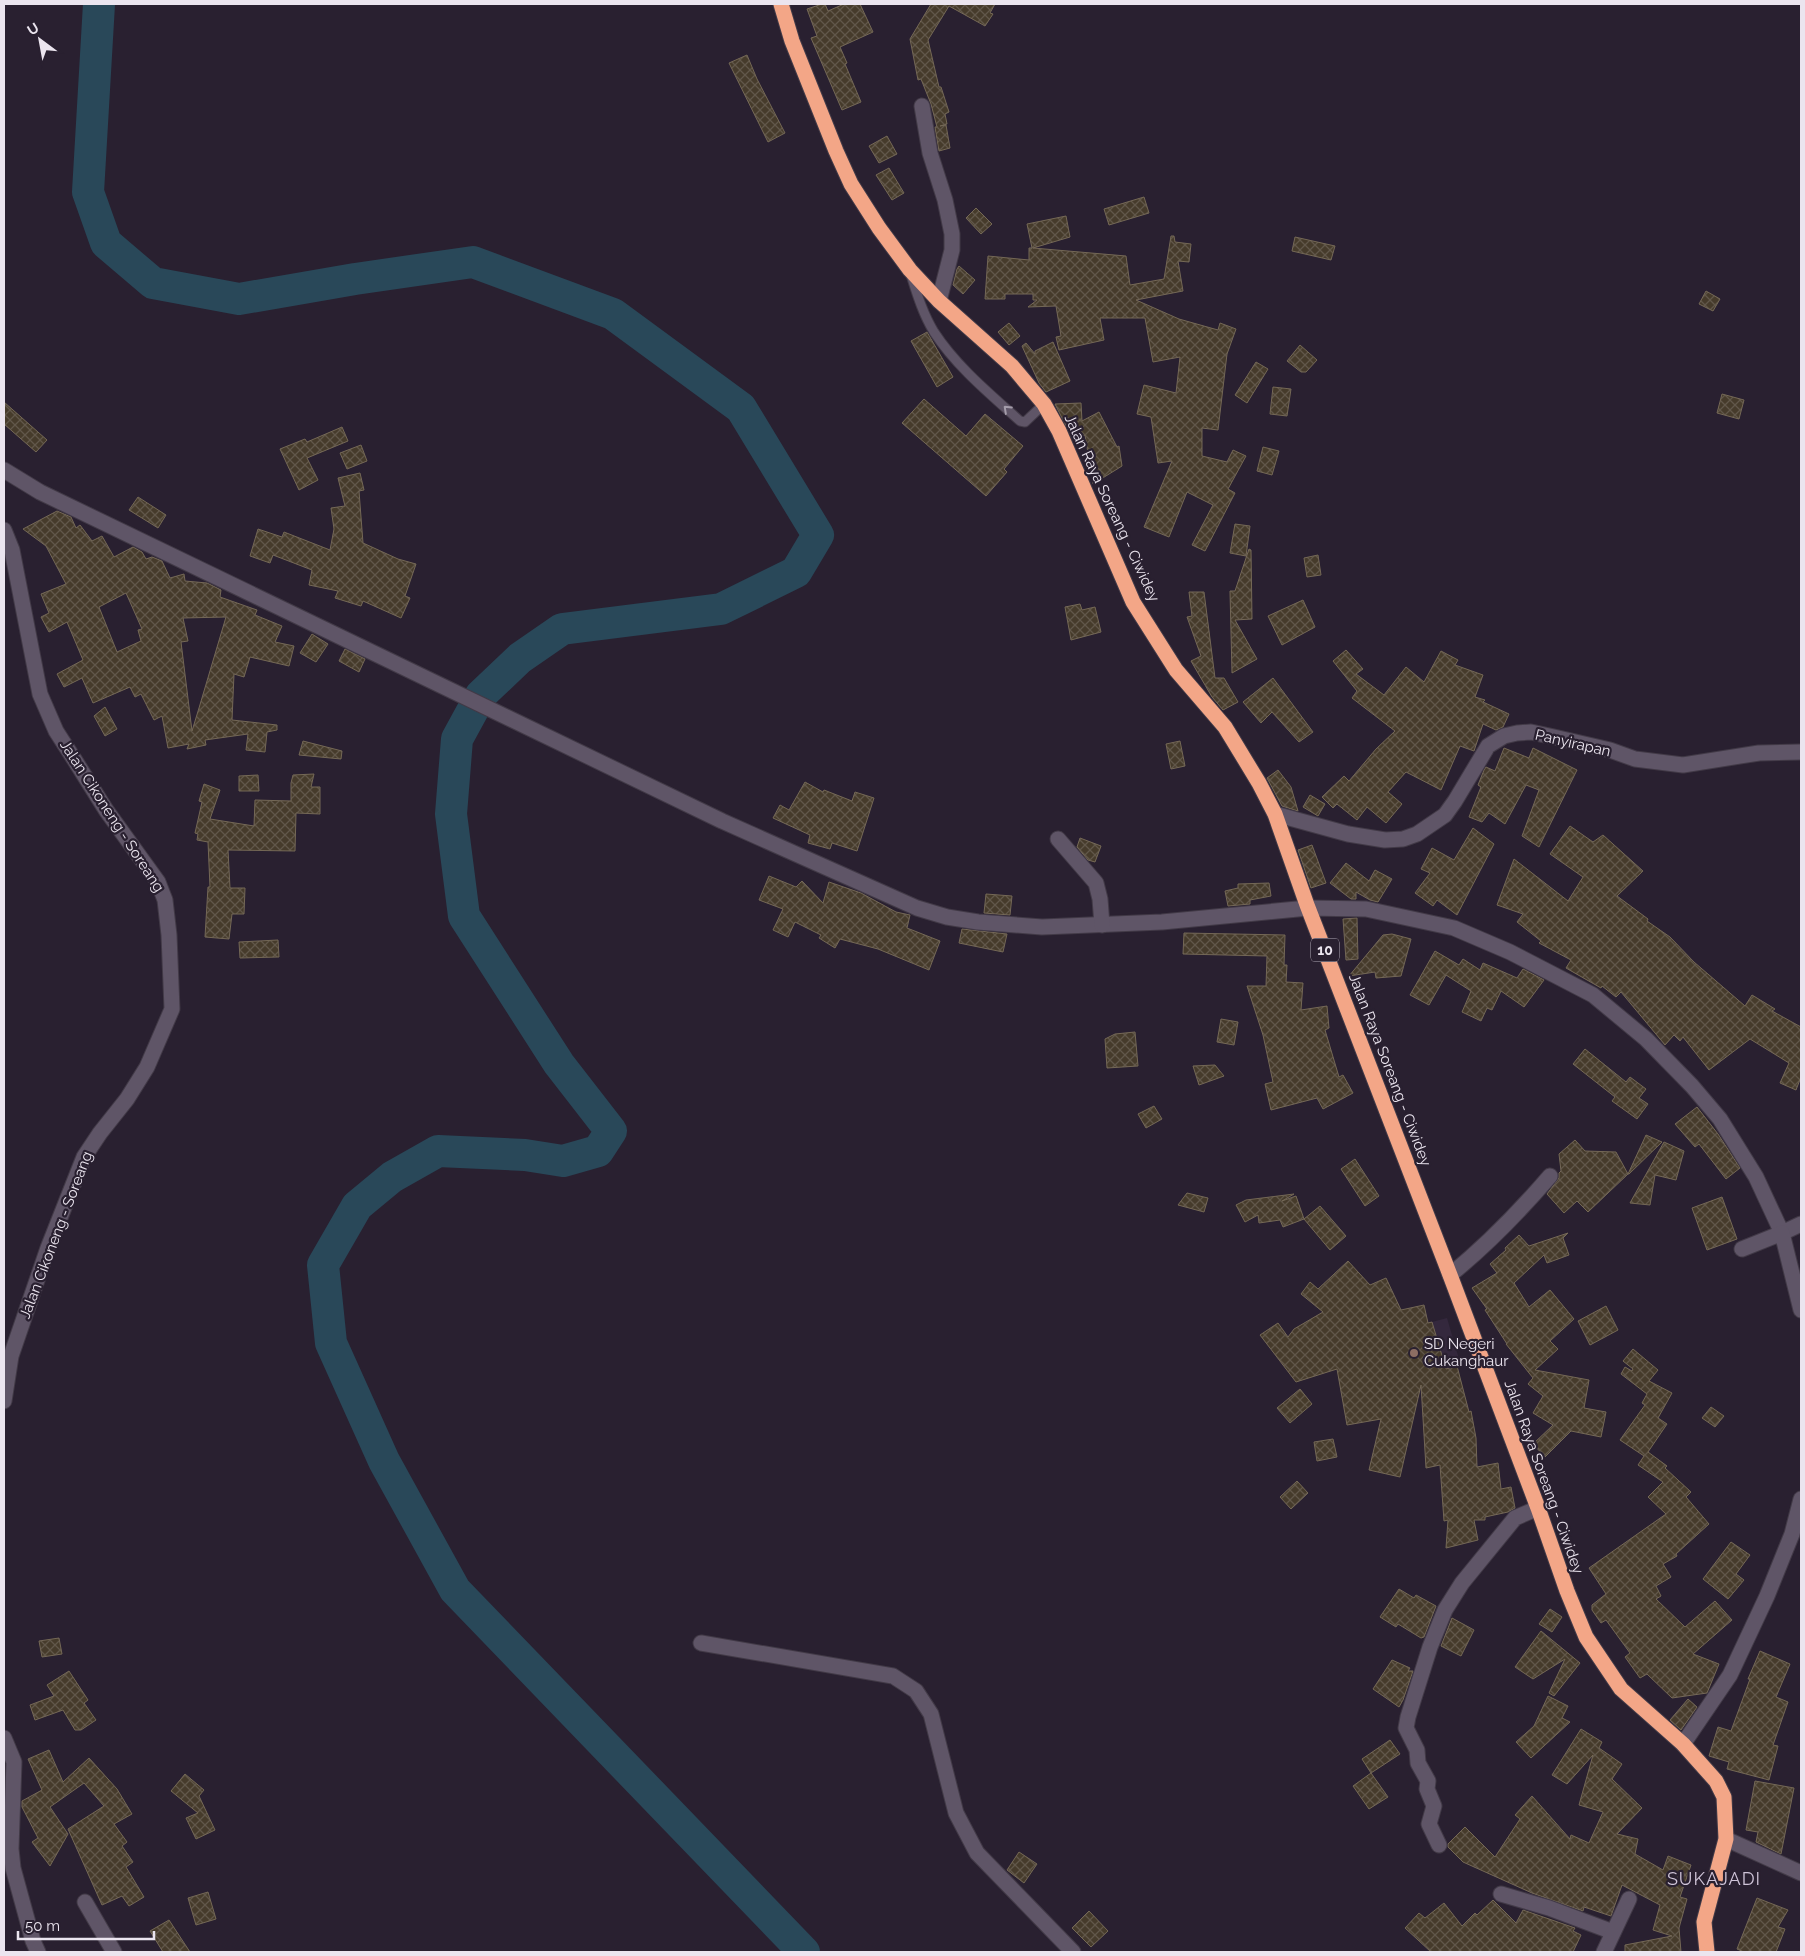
<svg xmlns="http://www.w3.org/2000/svg" width="1805" height="1956" font-family="Raleway,sans-serif">
	<style>
		.built { fill: #34283d }
		.lines { fill: none; stroke-linecap: round; stroke-linejoin: round }
		.river { stroke: #294859; stroke-width: 32 }
		.building { fill: url(#building-cross-hatch); stroke: #746856; fill-rule: evenodd }
		.lane-casing { stroke: #423a47; stroke-width: 11 }
		.street-casing { stroke: #423a47; stroke-width: 17 }
		.secondary-casing { stroke: #423a47; stroke-width: 17 }
		.highway-casing { stroke: #423a47; stroke-width: 17 }
		.lane { stroke: #5f5567; stroke-width: 9 }
		.street { stroke: #5f5567; stroke-width: 15 }
		.secondary { stroke: #5f5567; stroke-width: 15 }
		.highway { stroke: #f3a687; stroke-width: 15 }
		.oneway { stroke: #a59dab }
		.education-dot { fill: #8d6e63; stroke: #292030; stroke-width: 2 }
		.labels { text-anchor: middle; dominant-baseline: central; stroke-width: 4.5; stroke-linejoin: round; paint-order: stroke }
		.shield { fill: #292030; stroke: #b1aab6; stroke-width: 1 }
		.shield-label { font-size: 14px; font-weight: bold; fill: #ebe5ef }
		.street-label { font-size: 15px; fill: #ebe5ef; stroke: #292030 }
		.poi-label { font-size: 15px; fill: #ebe5ef; stroke: #292030; text-anchor: start }
		.quarter-label { font-size: 18px; letter-spacing: 1px; fill: #cfc4d8; stroke: #292030 }
	</style>
	<defs>
		<pattern id="building-cross-hatch" width="8" height="8" patternUnits="userSpaceOnUse" patternTransform="scale(1.25)"><rect width="8" height="8" fill="#463b2b"/><path d="M0 0l8 8M0 8l8-8" fill="none" stroke="#61574a"/></pattern>
	</defs>
	<rect width="100%" height="100%" fill="#292030"/>
	<polygon class="built" points="1447,1318 1461,1366 1382,1393 1368,1339"/>
	<g class="lines">
		<polyline class="river" points="99,4 88,192 106,243 153,283 239,299 355,279 473,262 613,314 741,408 818,535 796,572 721,609 562,629 520,658 481,695 457,739 451,814 464,916 559,1064 611,1131 598,1151 563,1161 525,1155 438,1151 392,1177 357,1206 323,1265 331,1343 384,1461 455,1590 804,1952"/>
	</g>
	<g class="building">
		<polygon points="822,4 825,4 828,11 844,4 860,4 873,32 840,47 847,63 845,64 861,102 842,110 811,38 817,36 807,9"/>
		<polygon points="931,4 995,4 990,13 993,14 985,26 949,6 928,40 939,87 941,87 949,112 945,114 947,124 940,126 946,125 950,148 939,151 935,127 937,127 931,104 921,79 918,80 910,39"/>
		<polygon points="747,55 757,79 785,133 768,142 729,63"/>
		<polygon points="887,136 897,154 879,163 869,146"/>
		<polygon points="889,168 904,193 892,200 876,175"/>
		<polygon points="1144,197 1149,213 1109,225 1104,209"/>
		<polygon points="976,208 992,224 981,234 966,218"/>
		<polygon points="1066,216 1070,237 1033,248 1126,256 1130,285 1164,279 1171,236 1174,236 1175,242 1191,244 1189,262 1178,261 1183,291 1136,300 1179,319 1218,330 1220,323 1236,329 1227,354 1218,430 1202,428 1202,456 1227,462 1233,450 1246,456 1228,489 1235,493 1205,551 1192,545 1213,505 1187,492 1169,537 1144,527 1172,461 1158,463 1151,417 1137,414 1144,385 1176,393 1180,357 1153,362 1145,318 1100,318 1104,340 1059,350 1056,337 1061,336 1056,306 1028,307 1037,300 1033,300 1033,294 1005,294 1005,299 985,299 988,256 1029,260 1029,248 1032,248 1027,224"/>
		<polygon points="1295,237 1335,246 1331,260 1292,251"/>
		<polygon points="959,266 975,280 963,294 953,285 957,269"/>
		<polygon points="1706,291 1720,299 1713,311 1699,304"/>
		<polygon points="1009,323 1020,336 1009,345 998,332"/>
		<polygon points="927,332 953,377 937,387 911,341"/>
		<polygon points="1053,342 1070,381 1046,392 1039,383 1022,346 1026,343 1035,354 1035,351"/>
		<polygon points="1300,345 1317,360 1306,372 1301,372 1287,361"/>
		<polygon points="1256,362 1268,369 1247,403 1235,395"/>
		<polygon points="1273,387 1291,389 1287,416 1270,414"/>
		<polygon points="1722,394 1744,400 1739,419 1717,413"/>
		<polygon points="924,399 966,436 985,414 1023,446 1004,469 1007,472 986,496 902,423"/>
		<polygon points="4,402 47,440 36,452 4,424"/>
		<polygon points="1081,403 1082,421 1099,412 1117,447 1119,446 1122,466 1093,484 1085,435 1073,440 1055,404"/>
		<polygon points="342,427 348,441 307,458 318,480 299,490 280,449 305,439 307,442"/>
		<polygon points="361,445 367,461 347,469 340,453"/>
		<polygon points="1263,447 1279,451 1272,475 1257,471"/>
		<polygon points="360,473 364,490 359,491 363,543 398,559 416,564 405,596 410,598 401,618 363,601 361,606 335,598 338,591 309,585 312,570 273,555 270,563 250,556 258,529 282,537 284,532 330,550 334,529 331,508 345,506 338,478"/>
		<polygon points="138,497 166,515 158,528 129,510"/>
		<path d="M57 511 71 517 76 528 80 525 92 541 102 536 114 557 133 547 142 552 146 559 152 557 162 561 170 578 184 574 185 581 207 583 221 590 220 597 257 610 255 615 282 626 275 642 294 646 289 666 250 657 244 677 234 674 232 720 277 725V730L267 732 265 752 246 750 248 734 205 740 206 745 187 749 189 744 168 748 162 716 154 720 141 694 135 697 130 687 93 703 82 678 64 687 57 674 83 660 67 622 49 632 41 617 49 613 41 594 66 584 46 546 23 529ZM126 593 142 629 138 630 141 641 117 652 99 607ZM226 617 199 708 192 731 181 642 188 641 183 618Z"/>
		<polygon points="1235,524 1250,526 1246,556 1230,553"/>
		<polygon points="1249,549 1251,550 1252,619 1235,620 1257,659 1232,673 1230,591 1235,591"/>
		<polygon points="1318,555 1321,575 1307,577 1304,558"/>
		<polygon points="1189,592 1204,592 1215,678 1224,678 1238,702 1223,710 1212,697 1191,661 1201,656 1187,617 1192,616"/>
		<polygon points="1303,600 1315,627 1282,645 1268,616"/>
		<polygon points="1080,604 1082,610 1095,607 1101,632 1071,640 1065,607"/>
		<polygon points="312,634 328,644 316,662 300,653"/>
		<polygon points="345,649 365,659 359,672 339,661"/>
		<polygon points="1346,650 1363,669 1356,674 1384,695 1406,667 1424,682 1441,651 1458,660 1455,665 1483,675 1475,697 1485,700 1483,702 1509,714 1503,727 1496,730 1483,724 1474,751 1460,746 1441,790 1406,772 1388,792 1402,804 1386,823 1367,807 1357,820 1337,804 1333,808 1322,797 1344,776 1349,781 1376,749 1395,731 1352,698 1357,691 1333,661"/>
		<polygon points="1273,678 1313,732 1299,742 1272,712 1261,723 1243,702"/>
		<polygon points="105,707 117,729 105,736 94,716"/>
		<polygon points="303,741 342,751 341,759 299,755"/>
		<polygon points="1180,741 1185,766 1171,769 1166,744"/>
		<polygon points="1504,748 1529,758 1533,748 1577,770 1539,847 1522,836 1539,790 1526,785 1505,824 1489,813 1482,822 1469,817 1481,787 1478,785 1484,770 1486,767 1495,771"/>
		<polygon points="1278,770 1291,787 1298,811 1282,806 1267,778"/>
		<polygon points="314,774 311,787 320,787 320,814 296,813 295,851 228,850 230,888 245,888 244,914 232,914 229,939 205,937 208,887 210,887 208,842 197,840 198,834 195,833 202,802 199,801 204,784 220,790 210,819 254,826 255,800 291,801 291,783 293,775"/>
		<polygon points="258,775 259,791 239,791 239,776"/>
		<polygon points="805,782 823,792 824,790 852,801 855,792 874,798 857,851 832,843 830,849 808,843 810,835 773,818 780,805 789,810"/>
		<polygon points="1310,795 1325,804 1318,816 1303,807"/>
		<polygon points="1570,826 1593,842 1603,835 1643,871 1617,896 1648,919 1647,921 1670,937 1694,962 1745,1006 1752,995 1775,1009 1772,1011 1801,1027 1801,1077 1796,1090 1780,1083 1789,1063 1750,1039 1709,1070 1683,1037 1680,1041 1674,1035 1665,1045 1621,992 1616,997 1602,986 1601,988 1566,968 1571,960 1539,943 1541,941 1517,922 1523,914 1497,905 1514,859 1568,901 1583,877 1550,854"/>
		<polygon points="1473,828 1494,844 1457,915 1437,900 1433,906 1415,893 1430,873 1421,869 1432,848 1454,860"/>
		<polygon points="1080,838 1101,846 1095,862 1088,860 1077,847"/>
		<polygon points="1312,845 1326,883 1311,888 1298,850"/>
		<polygon points="1346,863 1369,881 1375,870 1392,879 1378,902 1370,900 1356,892 1356,899 1351,899 1330,883"/>
		<polygon points="769,876 796,887 802,881 823,903 829,882 861,893 896,912 910,915 907,928 940,941 929,970 878,949 840,939 835,948 819,938 821,935 795,922 788,937 773,930 783,909 759,900"/>
		<polygon points="1269,883 1271,896 1250,900 1250,904 1228,906 1225,891 1238,888 1238,884"/>
		<polygon points="986,894 1012,896 1010,915 984,913"/>
		<polygon points="1357,918 1358,959 1346,960 1343,919"/>
		<polygon points="962,929 1007,934 1003,952 959,943"/>
		<polygon points="1184,933 1285,935 1284,965 1287,965 1286,982 1303,983 1301,1010 1327,1006 1329,1028 1325,1030 1339,1077 1343,1075 1353,1093 1323,1109 1317,1098 1271,1110 1265,1084 1273,1082 1263,1035 1247,986 1266,986 1267,956 1183,954"/>
		<polygon points="1392,934 1411,939 1401,976 1376,978 1375,972 1349,976 1383,935"/>
		<polygon points="278,940 279,957 240,958 239,942"/>
		<polygon points="1435,951 1459,965 1463,959 1480,970 1483,963 1517,978 1523,969 1544,980 1524,1007 1501,991 1492,1010 1487,1008 1481,1021 1462,1012 1471,991 1446,975 1429,1005 1410,995"/>
		<polygon points="1221,1019 1238,1022 1234,1045 1217,1042"/>
		<polygon points="1135,1032 1138,1066 1107,1068 1105,1039 1115,1034"/>
		<polygon points="1585,1049 1626,1082 1630,1077 1646,1089 1639,1098 1648,1104 1637,1119 1612,1101 1615,1097 1573,1064"/>
		<polygon points="1215,1065 1224,1076 1199,1085 1193,1066"/>
		<polygon points="1154,1106 1162,1119 1146,1128 1138,1114"/>
		<polygon points="1697,1107 1718,1134 1740,1168 1726,1179 1699,1144 1695,1147 1675,1124"/>
		<polygon points="1646,1135 1662,1142 1629,1174 1628,1174"/>
		<polygon points="1575,1140 1585,1151 1616,1152 1628,1174 1588,1212 1577,1201 1564,1213 1547,1194 1559,1178 1559,1173 1561,1171 1559,1154"/>
		<polygon points="1664,1142 1684,1151 1676,1180 1655,1175 1650,1205 1630,1203"/>
		<polygon points="1355,1159 1379,1196 1365,1206 1341,1169"/>
		<polygon points="1187,1193 1208,1198 1204,1212 1178,1205"/>
		<polygon points="1294,1194 1282,1201 1296,1196 1304,1219 1283,1227 1280,1220 1259,1223 1258,1215 1245,1222 1236,1205 1246,1200"/>
		<polygon points="1722,1197 1737,1239 1707,1250 1692,1208"/>
		<polygon points="1320,1206 1346,1236 1330,1250 1304,1219"/>
		<polygon points="1568,1233 1563,1238 1569,1255 1547,1263 1544,1255 1514,1283 1529,1307 1550,1290 1574,1319 1550,1341 1558,1349 1535,1370 1589,1380 1584,1408 1606,1412 1601,1437 1571,1431 1545,1457 1533,1444 1553,1425 1533,1413 1543,1396 1528,1384 1533,1378 1506,1344 1507,1344 1485,1310 1487,1309 1472,1288 1497,1273 1490,1264 1506,1250 1505,1248 1519,1235 1529,1246"/>
		<polygon points="1348,1261 1370,1285 1386,1278 1401,1310 1424,1305 1428,1323 1432,1322 1446,1369 1457,1366 1469,1412 1471,1411 1476,1438 1477,1467 1498,1463 1501,1489 1511,1487 1515,1508 1508,1512 1485,1517 1485,1520 1474,1520 1478,1540 1446,1548 1448,1520 1444,1521 1440,1465 1426,1468 1421,1385 1400,1477 1369,1470 1381,1419 1347,1425 1337,1369 1296,1382 1260,1335 1278,1323 1288,1337 1294,1329 1323,1312 1301,1294 1310,1282 1318,1289"/>
		<polygon points="1606,1306 1618,1330 1590,1345 1578,1321"/>
		<polygon points="1633,1349 1658,1370 1649,1381 1672,1393 1658,1418 1667,1424 1648,1452 1667,1466 1665,1468 1691,1492 1686,1497 1709,1524 1676,1554 1677,1556 1663,1564 1671,1577 1656,1586 1661,1596 1656,1599 1685,1627 1715,1601 1732,1620 1693,1654 1719,1664 1707,1693 1672,1698 1647,1674 1640,1678 1625,1657 1630,1653 1606,1620 1601,1623 1592,1610 1592,1605 1606,1594 1589,1568 1666,1514 1648,1497 1663,1482 1638,1465 1644,1456 1620,1440 1645,1405 1642,1403 1647,1394 1621,1374 1625,1367 1632,1371 1633,1369 1623,1361"/>
		<polygon points="1300,1389 1312,1404 1290,1423 1277,1408"/>
		<polygon points="1711,1407 1724,1416 1715,1427 1702,1418"/>
		<polygon points="1333,1439 1337,1457 1317,1461 1314,1442"/>
		<polygon points="1297,1481 1308,1493 1291,1509 1280,1497"/>
		<polygon points="1731,1542 1750,1555 1736,1574 1744,1580 1728,1599 1703,1579"/>
		<polygon points="1399,1589 1414,1598 1416,1595 1436,1606 1424,1637 1421,1638 1398,1624 1396,1627 1380,1617"/>
		<polygon points="1550,1609 1562,1617 1552,1632 1539,1624"/>
		<polygon points="1452,1618 1474,1630 1461,1656 1441,1646"/>
		<polygon points="1541,1631 1580,1663 1554,1696 1549,1693 1565,1659 1533,1679 1515,1667"/>
		<polygon points="59,1638 62,1654 42,1657 39,1641"/>
		<polygon points="1760,1651 1790,1664 1776,1697 1788,1702 1773,1745 1778,1746 1769,1780 1727,1769 1729,1762 1709,1756 1718,1727 1731,1731 1750,1679 1748,1679"/>
		<polygon points="1392,1660 1410,1668 1408,1671 1413,1671 1403,1700 1399,1707 1373,1689"/>
		<polygon points="69,1671 88,1700 84,1703 96,1720 81,1730 75,1730 63,1710 35,1720 30,1705 54,1696 47,1685"/>
		<polygon points="1548,1696 1568,1706 1562,1718 1570,1722 1531,1758 1516,1742 1534,1726"/>
		<polygon points="1688,1699 1697,1707 1681,1730 1670,1720"/>
		<polygon points="1581,1729 1602,1742 1599,1748 1622,1764 1612,1779 1642,1808 1617,1834 1638,1839 1635,1854 1663,1870 1668,1856 1691,1865 1680,1897 1687,1899 1679,1928 1681,1952 1625,1952 1625,1945 1672,1936 1653,1930 1660,1905 1622,1885 1611,1916 1584,1907 1583,1911 1532,1893 1463,1862 1448,1847 1448,1844 1465,1827 1495,1857 1520,1819 1515,1815 1532,1796 1570,1839 1571,1835 1589,1843 1603,1812 1579,1805 1593,1755 1567,1784 1552,1775"/>
		<polygon points="1390,1740 1400,1754 1371,1773 1362,1759"/>
		<polygon points="49,1750 63,1782 89,1758 117,1789 132,1814 114,1824 127,1842 122,1846 133,1862 126,1867 144,1897 129,1906 122,1896 102,1905 68,1829 104,1806 84,1783 50,1807 68,1834 50,1866 32,1842 38,1838 22,1807 22,1801 42,1790 28,1759"/>
		<polygon points="1371,1773 1388,1797 1369,1809 1353,1786"/>
		<polygon points="185,1774 204,1790 199,1796 215,1830 196,1839 186,1818 198,1813 171,1791"/>
		<polygon points="1755,1781 1794,1788 1781,1854 1756,1842 1758,1832 1746,1830"/>
		<polygon points="1019,1852 1037,1864 1024,1883 1007,1870"/>
		<polygon points="208,1892 216,1919 196,1925 188,1898"/>
		<polygon points="1757,1898 1788,1910 1778,1927 1785,1929 1776,1952 1744,1952 1737,1949"/>
		<polygon points="1493,1900 1516,1923 1523,1910 1575,1928 1573,1931 1581,1935 1573,1952 1431,1952 1405,1928 1419,1913 1425,1918 1444,1903 1462,1926 1475,1913 1477,1915"/>
		<polygon points="1089,1911 1108,1931 1091,1947 1072,1928"/>
		<polygon points="169,1920 190,1952 163,1952 150,1931"/>
	</g>
	<g class="lines">
		<g class="lane-casing">
			<path id="lane" d="M911 275C917 294 923 314 934 332 956 366 990 394 1020 421L1025 422 1044 404"/>
		</g>
		<g class="street-casing">
			<g id="street">
				<polyline points="922,106 930,153 945,200 952,234 952,250 939,301"/>
				<polyline points="4,470 40,492 722,821 917,908 947,917 978,922 1042,927 1162,922 1308,908 1366,909 1454,928 1510,952 1593,995 1646,1039 1692,1086 1720,1119 1756,1177 1782,1233 1801,1224"/>
				<polyline points="1275,814 1348,834 1385,840 1403,839 1417,834 1445,815 1455,801 1488,746 1504,736 1517,733 1531,732 1554,737 1610,750 1635,759 1683,765 1759,753 1801,752"/>
				<polyline points="1058,839 1096,883 1100,899 1102,925"/>
				<polyline points="1742,1249 1782,1233 1801,1310"/>
				<path d="M1450 1275C1487 1245 1519 1212 1550 1176"/>
				<polyline points="701,1643 893,1676 916,1691 931,1714 956,1813 977,1853 1073,1952"/>
				<polyline points="1683,1744 1730,1675 1767,1596 1792,1534 1801,1499"/>
				<polyline points="1726,1839 1801,1873"/>
				<polyline points="1439,1845 1429,1824 1434,1806 1427,1789 1428,1781 1418,1763 1417,1750 1406,1728 1408,1717 1430,1647 1445,1610 1462,1583 1515,1518 1538,1508"/>
				<polyline points="1501,1894 1549,1908 1613,1932"/>
				<polyline points="85,1902 114,1952"/>
				<polyline points="1604,1952 1629,1899"/>
			</g>
		</g>
		<g class="secondary-casing">
			<g id="secondary">
				<polyline points="4,530 12,550 40,694 56,731 74,759 106,810 158,882 165,900 169,935 172,1009 147,1067 127,1099 100,1133 84,1157 48,1248 11,1356 4,1401"/>
				<polyline points="4,1738 14,1762 11,1849 13,1868 33,1941 38,1952"/>
			</g>
		</g>
		<g class="highway-casing">
			<polyline id="highway" points="781,4 792,41 836,151 851,184 879,228 910,270 939,301 1012,366 1044,404 1059,431 1133,602 1176,670 1225,727 1259,783 1275,814 1307,905 1450,1275 1538,1508 1567,1591 1586,1637 1621,1689 1683,1744 1716,1781 1724,1797 1726,1839 1704,1922 1707,1952"/>
		</g>
		<use href="#lane" class="lane"/>
		<use href="#street" class="street"/>
		<use href="#secondary" class="secondary"/>
		<use href="#highway" class="highway"/>
	</g>
	<defs><path id="oneway-chevron" d="M-2-3.5L2.5 0L-2 3.5" fill="none" stroke-width="1.6" stroke-linecap="round" stroke-linejoin="round" transform="scale(1.25)"/></defs>
	<use class="oneway" href="#oneway-chevron" transform="translate(1007 409) rotate(-137)"/>
	<circle class="education-dot" cx="1414" cy="1353" r="5"/>
	<g class="labels">
		<rect class="shield" x="1311" y="938.5" width="28" height="23" rx="4"/>
		<g class="shield-label">
			<text x="1325" y="950">10</text>
		</g>
		<g class="street-label">
			<text transform="translate(1112 508) rotate(65)">Jalan Raya Soreang - Ciwidey</text>
			<text transform="translate(1573 743) rotate(13)">Panyirapan</text>
			<text transform="translate(112 816) rotate(57)">Jalan Cikoneng - Soreang</text>
			<text transform="translate(1390 1070) rotate(69)">Jalan Raya Soreang - Ciwidey</text>
			<text transform="translate(56 1235) rotate(-69)">Jalan Cikoneng - Soreang</text>
			<text transform="translate(1544 1477) rotate(70)">Jalan Raya Soreang - Ciwidey</text>
		</g>
		<g class="poi-label">
			<text x="1424" y="1344">SD Negeri<tspan x="1424" dy="17">Cukanghaur</tspan></text>
		</g>
		<g class="quarter-label">
			<text x="1714" y="1878">SUKAJADI</text>
		</g>
	</g>
	<rect width="1805" height="1956" fill="none" stroke="#ebe5ef" stroke-width="10"/>
	<g transform="translate(40 40) rotate(328)" stroke="#292030" stroke-width="4" paint-order="stroke">
	<path d="M0-4L9 19L0 12L-9 19Z" fill="#ebe5ef"/>
	<text y="-8" font-size="14" font-weight="bold" text-anchor="middle" fill="#ebe5ef">U</text>
	</g>
	<path d="M18 1931v8h136v-8" fill="none" stroke="#ebe5ef" stroke-width="2.5"/>
	<text x="25" y="1931" font-size="15" fill="#ebe5ef" stroke="#292030" stroke-width="4" paint-order="stroke">50 m</text>
</svg>
